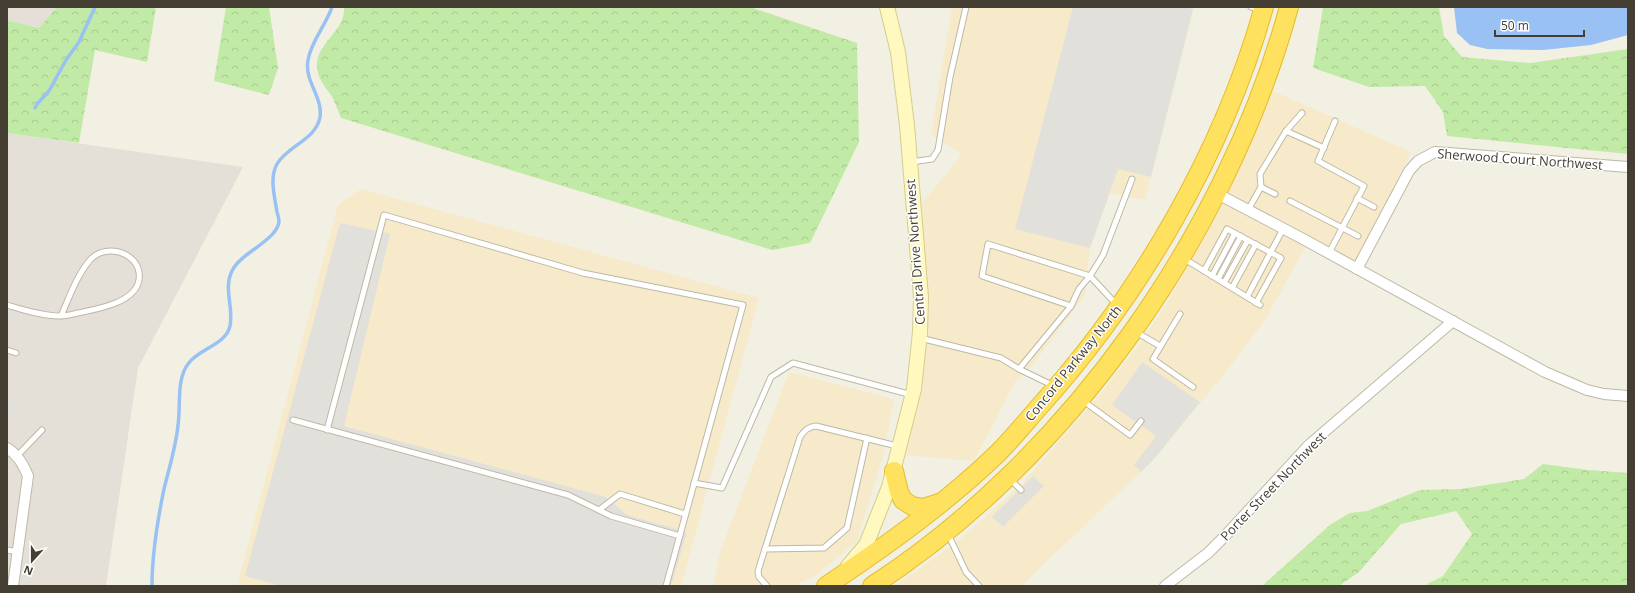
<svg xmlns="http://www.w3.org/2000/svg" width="1635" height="593" font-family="'Open Sans',sans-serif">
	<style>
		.commercial { fill: #f6eaca }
		.industrial { fill: #e4e0d7 }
		.forest { fill: url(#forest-crowns) }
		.parking { fill: #e2e0db }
		.water { fill: #99c1f4 }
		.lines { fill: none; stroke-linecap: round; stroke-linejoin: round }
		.stream { stroke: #99c1f4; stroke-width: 3.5 }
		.lane-casing { stroke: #beb9a4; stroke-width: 7 }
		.street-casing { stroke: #beb9a4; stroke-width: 12 }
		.secondary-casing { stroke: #d5cd8e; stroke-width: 16 }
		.highway-casing { stroke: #e6bc28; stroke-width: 20 }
		.lane { stroke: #fff; stroke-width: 5 }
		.street { stroke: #fff; stroke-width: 10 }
		.secondary { stroke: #fff9bf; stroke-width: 14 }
		.highway { stroke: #ffe160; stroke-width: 18 }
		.labels { text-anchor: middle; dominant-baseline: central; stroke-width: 3; stroke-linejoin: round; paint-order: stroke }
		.street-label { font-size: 13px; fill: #443f32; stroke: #fff }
	</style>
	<defs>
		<pattern id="forest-crowns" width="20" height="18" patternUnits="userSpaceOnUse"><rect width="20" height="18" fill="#c2eaa7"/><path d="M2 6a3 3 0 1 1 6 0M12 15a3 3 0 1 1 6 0" fill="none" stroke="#a8ca90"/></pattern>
	</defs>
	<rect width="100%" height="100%" fill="#f2f0e2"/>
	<g class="commercial">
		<polygon points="952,7 1194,7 1145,200 1110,193 1090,248 1085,295 1031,367 1015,382 974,461 905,455 927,332 920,206 962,154 931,134"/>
		<polygon points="1271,90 1411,152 1355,263 1310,239 1265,320 1229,368 1154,459 1021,586 895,586 959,540 1022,484 1102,392 1142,340 1169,300 1223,204"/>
		<polygon points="361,189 759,298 681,586 237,586 338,205"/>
		<polygon points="789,372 894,399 883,456 857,541 815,576 793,586 714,586 719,555"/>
	</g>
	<g class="industrial">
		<polygon points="7,7 57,7 39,28 7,20"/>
		<polygon points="7,133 243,167 138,368 106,586 7,586"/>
	</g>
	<g class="forest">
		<polygon points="57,7 156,7 147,62 95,50 79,143 7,133 7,20 39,28"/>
		<polygon points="226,7 269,7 278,68 269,95 214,81"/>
		<path d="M344 7H750L857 43 859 142 810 243 772 250 341 118C338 111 335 102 331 95 324 86 317 77 317 65 317 42 346 31 344 7Z"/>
		<polygon points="1323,7 1439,7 1444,36 1462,57 1530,63 1628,49 1628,154 1447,136 1443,112 1425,86 1369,87 1313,68"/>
		<polygon points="1543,464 1588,470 1628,473 1628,586 1429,586 1427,584 1443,576 1472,534 1456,511 1401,524 1359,572 1339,586 1262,586 1331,524 1350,513 1367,511 1420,490 1461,489 1524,479"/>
	</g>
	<g class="parking">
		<polygon points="1073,7 1185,7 1193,9 1151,177 1118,169 1090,248 1015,229"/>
		<polygon points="340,223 390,234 344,426 606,497 627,515 687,532 671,586 280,586 245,576"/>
		<polygon points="1142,362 1200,402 1154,459 1141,472 1134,465 1156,436 1112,405"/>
		<polygon points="7,402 15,405 8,430 7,429"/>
		<polygon points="1033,476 1044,486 1003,527 992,517"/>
	</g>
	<polygon class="water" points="1454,7 1628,7 1628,35 1591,45 1543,50 1487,49 1470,45 1457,33"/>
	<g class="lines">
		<g class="stream">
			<polyline points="35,108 37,104 49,91 66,60 79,42 95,7"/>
			<path d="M152 586C152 557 158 518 164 489 169 468 176 447 178 425 181 406 176 380 188 364 198 349 226 345 230 326 234 307 223 289 232 271 240 253 276 241 279 222 279 219 278 215 277 212 275 198 269 178 277 164 287 146 316 140 320 117 323 97 304 81 308 60 311 41 326 25 332 7"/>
		</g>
		<g class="lane-casing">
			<g id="lane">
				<polyline points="1251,7 1260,10"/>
				<polyline points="1286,131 1324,148"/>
				<polyline points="911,162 932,159 938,150 950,77 966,7"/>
				<polyline points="1261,187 1275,194"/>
				<polyline points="1357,198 1374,207"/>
				<polyline points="1290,201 1358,236"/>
				<polyline points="1248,210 1261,187 1260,174 1286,131 1302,113"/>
				<polyline points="1329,253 1364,186 1318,161 1335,121"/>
				<polyline points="1183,258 1260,305"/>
				<polyline points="1204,271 1227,229 1281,258 1256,303"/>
				<polyline points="1212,276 1235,233"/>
				<polyline points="1218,279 1241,236"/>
				<polyline points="1224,283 1248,240"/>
				<polyline points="1232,288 1256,244"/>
				<polyline points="1247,297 1283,229"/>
				<path d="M7 305C24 310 43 316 60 316 66 316 73 314 78 313 97 309 135 303 139 280 143 254 107 241 90 260 77 275 69 298 61 316"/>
				<polyline points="1071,306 1079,289 1090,276 1103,255 1132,179"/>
				<polyline points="1180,314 1153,359 1193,387"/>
				<polyline points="1136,332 1160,346"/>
				<polyline points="920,338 1001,358 1019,369 1071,306 982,276 988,244 1090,276 1116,304"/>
				<polyline points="7,350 16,353"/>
				<polyline points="1019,369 1054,386"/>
				<polyline points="1082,400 1130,435 1141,421"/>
				<polyline points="293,420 568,495 611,516 680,536"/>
				<polyline points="327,430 384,215 583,273 743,305 666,586"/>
				<polyline points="17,456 42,430"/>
				<polyline points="1010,479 1021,490"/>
				<polyline points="694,483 722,488 771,377 793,363 912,395"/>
				<polyline points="599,510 620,494 685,514"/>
				<polyline points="948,534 966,572 979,586"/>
				<polyline points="765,549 824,548 847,528 867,438"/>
				<polyline points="7,550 18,552"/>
				<path d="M767 586 759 577 758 571 800 437C805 430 808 427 816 426L897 446"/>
			</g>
		</g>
		<g class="street-casing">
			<g id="street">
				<polyline points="1216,193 1305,240 1545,372 1587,390 1604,394 1628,396"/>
				<polyline points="1357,269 1409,171 1418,161 1435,152 1628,167"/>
				<path d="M7 448C18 455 23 464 28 476L13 586"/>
				<polyline points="1165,586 1208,553 1225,536 1309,445 1453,321"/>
			</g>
		</g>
		<g class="secondary-casing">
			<polyline id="secondary" points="848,566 866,545 889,487 914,389 920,332 921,297 907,125 898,52 887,7"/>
		</g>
		<g class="highway-casing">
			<g id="highway">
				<polyline points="894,471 899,492 903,500 912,506 923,508 939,503"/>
				<path d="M826 586C886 546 945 504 997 454 1012 439 1025 423 1039 407 1140 295 1223 153 1264 7"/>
				<path d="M872 586C1069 458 1227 234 1289 7"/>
			</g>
		</g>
		<use href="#lane" class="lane"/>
		<use href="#street" class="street"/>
		<use href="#secondary" class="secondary"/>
		<use href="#highway" class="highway"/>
	</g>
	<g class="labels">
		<g class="street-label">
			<text transform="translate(1520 159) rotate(4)">Sherwood Court Northwest</text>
			<text transform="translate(915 252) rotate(-94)">Central Drive Northwest</text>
			<text transform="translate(1073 363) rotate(-51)">Concord Parkway North</text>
			<text transform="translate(1273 486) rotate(-46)">Porter Street Northwest</text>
		</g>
	</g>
	<rect width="1635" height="593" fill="none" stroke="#443f32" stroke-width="16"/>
	<g transform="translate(32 561) rotate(201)" stroke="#ffffff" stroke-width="3" paint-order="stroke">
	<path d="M0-3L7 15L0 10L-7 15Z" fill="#443f32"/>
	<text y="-6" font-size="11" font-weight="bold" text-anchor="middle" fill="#443f32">N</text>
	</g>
	<path d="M1495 30v6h89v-6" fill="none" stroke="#443f32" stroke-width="2"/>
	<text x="1501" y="30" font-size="12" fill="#443f32" stroke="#ffffff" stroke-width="3" paint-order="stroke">50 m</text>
</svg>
